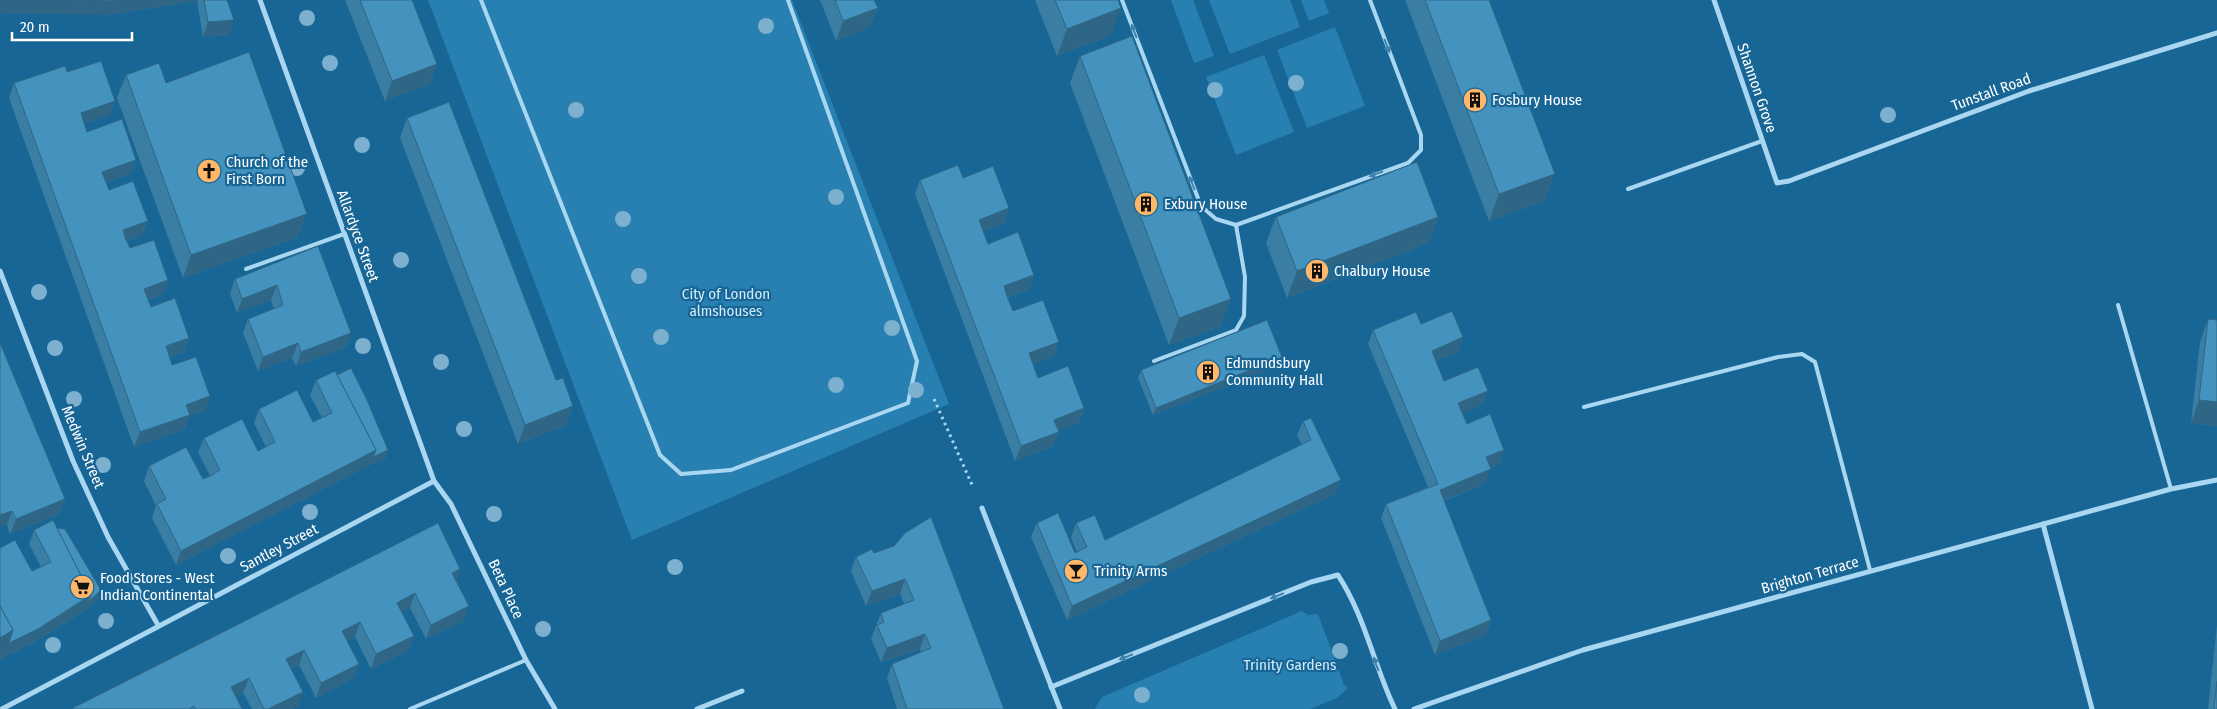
<svg xmlns="http://www.w3.org/2000/svg" width="2217" height="709" font-family="'Fira Sans Condensed',sans-serif">
	<style>
		.green { fill: #2780b1 }
		.lines { fill: none; stroke-linecap: round; stroke-linejoin: round }
		.path { stroke: #a9d7f1; stroke-width: 3; stroke-dasharray: 2.5 4; stroke-linecap: butt }
		.service { stroke: #a9d7f1; stroke-width: 4 }
		.minor { stroke: #a9d7f1; stroke-width: 5 }
		.tree { fill: #7db0ce }
		.wall { fill: #3a7ea3 }
		.shaded-wall { fill: #306685 }
		.building { fill: #4492be; stroke: #306685 }
		.oneway { fill: #3c82ac }
		.labels { text-anchor: middle; dominant-baseline: central; stroke-width: 4.5; stroke-linejoin: round; paint-order: stroke }
		.street-label { font-size: 15px; fill: #fff; stroke: #186695 }
		.poi-label { font-size: 15px; fill: #fff; stroke: #186695; text-anchor: start }
		.park-label { font-size: 15px; fill: #d0ecfc; stroke: #186695 }
	</style>
	<rect width="100%" height="100%" fill="#186695"/>
	<g class="green">
		<polygon points="428,0 792,0 949,404 632,540"/>
		<polygon points="1171,0 1193,0 1214,56 1194,63"/>
		<polygon points="1209,0 1290,0 1300,27 1230,54"/>
		<polygon points="1301,0 1324,0 1329,13 1309,21"/>
		<polygon points="1335,27 1365,106 1307,128 1277,50"/>
		<polygon points="1264,55 1294,132 1236,155 1206,77"/>
		<polygon points="1302,611 1308,615 1318,614 1344,685 1348,688 1337,698 1310,709 1095,709 1102,697"/>
	</g>
	<g class="lines">
		<polyline class="path" points="934,399 973,487"/>
		<g class="service">
			<polyline points="481,0 660,455 681,474 731,470 908,403 917,361 788,0"/>
			<polyline points="1122,0 1201,206 1216,219 1236,225 1408,163 1421,150 1421,135 1370,0"/>
			<polyline points="1628,189 1762,141"/>
			<polyline points="246,269 344,234"/>
			<polyline points="2118,305 2171,489"/>
			<polyline points="1154,361 1236,330 1244,316 1245,277 1236,225"/>
			<polyline points="1584,407 1778,357 1802,354 1815,362 1870,570"/>
			<polyline points="410,709 526,660"/>
		</g>
		<g class="minor">
			<polyline points="260,0 434,481 451,504 526,660 555,709"/>
			<polyline points="1714,0 1777,183 1789,181 2029,91 2217,33"/>
			<polyline points="0,271 73,461 108,537 158,625"/>
			<polyline points="982,508 1060,709"/>
			<polyline points="2043,524 2092,709"/>
			<path d="M1051 687 1311 582 1338 575C1365 616 1374 666 1395 709"/>
			<polyline points="2,709 434,481"/>
			<polyline points="697,709 742,691"/>
			<polyline points="1414,709 1583,650 2171,489 2217,480"/>
		</g>
	</g>
	<g class="tree">
		<circle cx="307" cy="18" r="8"/>
		<circle cx="766" cy="26" r="8"/>
		<circle cx="330" cy="63" r="8"/>
		<circle cx="1296" cy="83" r="8"/>
		<circle cx="1215" cy="90" r="8"/>
		<circle cx="576" cy="110" r="8"/>
		<circle cx="1888" cy="115" r="8"/>
		<circle cx="362" cy="145" r="8"/>
		<circle cx="297" cy="168" r="8"/>
		<circle cx="836" cy="197" r="8"/>
		<circle cx="623" cy="219" r="8"/>
		<circle cx="401" cy="260" r="8"/>
		<circle cx="639" cy="276" r="8"/>
		<circle cx="39" cy="292" r="8"/>
		<circle cx="892" cy="328" r="8"/>
		<circle cx="661" cy="337" r="8"/>
		<circle cx="363" cy="346" r="8"/>
		<circle cx="55" cy="348" r="8"/>
		<circle cx="441" cy="362" r="8"/>
		<circle cx="836" cy="385" r="8"/>
		<circle cx="916" cy="390" r="8"/>
		<circle cx="74" cy="399" r="8"/>
		<circle cx="464" cy="429" r="8"/>
		<circle cx="103" cy="465" r="8"/>
		<circle cx="310" cy="512" r="8"/>
		<circle cx="494" cy="514" r="8"/>
		<circle cx="228" cy="556" r="8"/>
		<circle cx="675" cy="567" r="8"/>
		<circle cx="106" cy="621" r="8"/>
		<circle cx="543" cy="629" r="8"/>
		<circle cx="53" cy="645" r="8"/>
		<circle cx="1340" cy="651" r="8"/>
		<circle cx="1142" cy="695" r="8"/>
	</g>
	<g class="wall">
		<polygon points="0,0 227,0 229,35 203,37 197,1 107,15"/>
		<polygon points="345,0 412,0 437,64 430,84 385,101"/>
		<polygon points="820,0 874,0 878,8 870,27 836,41"/>
		<polygon points="1035,0 1118,0 1111,35 1057,56"/>
		<polygon points="1405,0 1489,0 1545,201 1489,221"/>
		<polygon points="1080,56 1221,326 1169,345 1070,83"/>
		<polygon points="67,72 115,101 110,115 84,124 87,132 136,160 131,174 106,183 109,190 148,221 142,235 127,241 130,248 168,280 163,294 148,300 151,307 189,338 184,352 169,357 172,365 205,411 189,416 185,429 134,447 9,98 14,83"/>
		<polygon points="126,75 166,83 298,237 183,278 117,98"/>
		<polygon points="407,118 556,380 573,406 566,425 518,444 400,138"/>
		<polygon points="963,178 1009,208 1004,223 983,231 988,244 1034,275 1029,289 1008,297 1013,311 1059,342 1054,356 1033,364 1038,378 1084,408 1079,423 1058,430 1053,446 1015,461 915,194 920,180"/>
		<polygon points="1276,217 1438,217 1428,243 1287,298 1266,243"/>
		<polygon points="318,246 351,333 345,348 296,366 292,358 258,371 243,333 248,319 274,309 271,300 237,313 230,294 235,279"/>
		<polygon points="2208,319 2217,320 2217,426 2191,423 2200,342"/>
		<polygon points="1421,324 1463,337 1458,352 1436,361 1444,381 1488,391 1482,405 1462,413 1467,424 1504,450 1499,464 1490,468 1485,484 1444,501 1491,620 1486,635 1435,655 1381,518 1386,504 1428,487 1368,344 1373,330"/>
		<polygon points="0,343 65,499 59,514 10,534 7,525"/>
		<polygon points="1282,357 1279,365 1153,415 1138,378 1141,370"/>
		<polygon points="316,380 386,458 370,465 176,565 152,518 156,506 144,481 149,466 203,479 210,476 198,452 204,438 258,451 266,447 254,423 259,409 313,422 322,418 310,395"/>
		<polygon points="1303,421 1335,494 1067,620 1031,537 1037,523 1075,553 1077,552 1071,538 1076,523 1105,540 1302,445 1297,435"/>
		<polygon points="57,528 101,590 99,598 86,610 33,643 0,659 32,571 41,567 29,544 34,530"/>
		<polygon points="894,546 1004,709 897,709 887,678 892,664 921,652 920,649 881,662 871,639 881,613 904,604 900,594 866,606 851,571 856,557 874,553"/>
		<polygon points="460,569 456,581 464,621 426,639 410,608 402,612 414,636 409,650 371,669 355,637 347,640 359,664 354,678 316,698 299,665 291,669 303,692 298,706 292,709 252,709 243,693 236,697 242,709 71,709"/>
		<polygon points="2217,625 2217,709 2208,709"/>
	</g>
	<g class="shaded-wall">
		<polygon points="0,0 198,0 197,1 107,15 0,13"/>
		<polygon points="878,8 870,27 836,41 843,21"/>
		<polygon points="1121,8 1111,35 1057,56 1067,29"/>
		<polygon points="234,20 229,35 203,37 208,22"/>
		<polygon points="437,64 430,84 385,101 392,81"/>
		<polygon points="115,101 110,115 76,127 81,113"/>
		<polygon points="136,160 131,174 97,186 102,172"/>
		<polygon points="1555,174 1545,201 1489,221 1499,194"/>
		<polygon points="1009,208 1004,223 974,234 979,220"/>
		<polygon points="307,214 298,237 183,278 191,255"/>
		<polygon points="1438,217 1428,243 1287,298 1297,271"/>
		<polygon points="148,221 142,235 118,244 123,230"/>
		<polygon points="1034,275 1029,289 999,300 1004,286"/>
		<polygon points="168,280 163,294 139,303 144,289"/>
		<polygon points="277,285 271,300 237,313 242,299"/>
		<polygon points="1231,299 1221,326 1169,345 1179,318"/>
		<polygon points="351,333 345,348 296,366 301,352"/>
		<polygon points="1463,337 1458,352 1426,365 1432,351"/>
		<polygon points="189,338 184,352 160,360 166,346"/>
		<polygon points="1059,342 1054,356 1024,368 1029,353"/>
		<polygon points="298,343 292,358 258,371 263,357"/>
		<polygon points="1282,357 1279,365 1153,415 1156,408"/>
		<polygon points="1488,391 1482,405 1453,417 1458,403"/>
		<polygon points="210,396 205,411 189,416 185,429 134,447 140,432 186,405"/>
		<polygon points="2199,400 2217,402 2217,426 2191,423"/>
		<polygon points="573,406 566,425 518,444 525,425"/>
		<polygon points="1084,408 1079,423 1049,434 1054,420"/>
		<polygon points="1059,432 1053,446 1015,461 1021,446"/>
		<polygon points="376,450 388,450 386,458 370,465 176,565 181,551"/>
		<polygon points="1504,450 1499,464 1481,471 1486,457"/>
		<polygon points="1491,469 1485,484 1435,504 1440,490"/>
		<polygon points="1341,480 1335,494 1067,620 1072,606"/>
		<polygon points="65,499 59,514 10,534 16,519"/>
		<polygon points="12,511 7,525 0,528 0,515"/>
		<polygon points="460,569 455,583 452,573"/>
		<polygon points="905,579 900,594 866,606 872,591"/>
		<polygon points="101,590 99,598 86,610 33,643 0,659 0,638 13,630"/>
		<polygon points="415,593 410,608 400,613 397,603"/>
		<polygon points="469,606 464,621 426,639 431,625"/>
		<polygon points="1491,620 1486,635 1435,655 1440,641"/>
		<polygon points="360,622 355,637 337,645 342,631"/>
		<polygon points="925,634 920,649 881,662 887,648"/>
		<polygon points="414,636 409,650 371,669 376,654"/>
		<polygon points="304,650 299,665 281,673 286,659"/>
		<polygon points="359,664 354,678 316,698 321,683"/>
		<polygon points="249,678 243,693 226,702 231,687"/>
		<polygon points="303,692 298,706 292,709 268,709"/>
	</g>
	<g class="building">
		<polygon points="71,0 119,0 112,1"/>
		<polygon points="204,0 227,0 234,20 208,22"/>
		<polygon points="360,0 412,0 437,64 392,81"/>
		<polygon points="835,0 874,0 878,8 843,21"/>
		<polygon points="1055,0 1118,0 1121,8 1067,29"/>
		<polygon points="1425,0 1489,0 1555,174 1499,194"/>
		<polygon points="1132,36 1231,299 1179,318 1080,56"/>
		<polygon points="249,52 307,214 191,255 126,75 159,63 166,83"/>
		<polygon points="101,61 115,101 81,113 84,123 87,132 122,119 136,160 102,172 109,190 133,181 148,221 123,230 126,240 130,248 154,240 168,280 144,289 151,307 175,298 189,338 166,346 172,365 196,357 210,396 186,405 190,415 140,432 14,83 65,66 67,72"/>
		<polygon points="449,102 556,380 563,378 573,406 525,425 407,118"/>
		<polygon points="1417,162 1438,217 1297,271 1276,217"/>
		<polygon points="958,165 963,178 993,166 1009,208 979,220 988,244 1018,232 1034,275 1004,286 1008,299 1013,311 1043,300 1059,342 1029,353 1038,378 1068,366 1084,408 1054,420 1059,432 1021,446 920,180"/>
		<polygon points="318,246 351,333 301,352 298,343 263,357 248,319 283,305 277,285 242,299 235,279"/>
		<polygon points="1452,311 1463,337 1432,351 1444,381 1478,367 1488,391 1458,403 1467,424 1490,414 1504,450 1486,457 1491,469 1440,490 1491,620 1440,641 1386,504 1438,484 1373,330 1416,312 1421,324"/>
		<polygon points="2208,319 2217,320 2217,402 2199,400"/>
		<polygon points="1267,320 1282,357 1156,408 1141,370"/>
		<polygon points="0,343 65,499 16,519 12,511 0,515"/>
		<polygon points="351,368 367,400 388,450 373,457 376,450 337,375"/>
		<polygon points="335,371 376,450 181,551 157,504 166,499 149,466 186,447 203,479 212,475 220,470 204,438 242,419 258,451 275,442 259,409 297,390 313,422 332,413 316,380"/>
		<polygon points="1311,418 1341,480 1072,606 1037,523 1058,513 1075,553 1087,547 1076,523 1095,515 1105,540 1311,440 1303,421"/>
		<polygon points="931,517 1004,709 907,709 892,664 931,648 925,634 887,648 877,625 884,622 881,613 914,600 905,579 872,591 856,557 872,549 874,553 894,546 905,533"/>
		<polygon points="53,520 91,595 38,629 9,643 13,630 0,606 0,548 15,540 32,571 51,562 34,530"/>
		<polygon points="438,523 460,569 452,573 469,606 431,625 415,593 397,603 414,636 376,654 360,622 342,631 359,664 321,683 304,650 286,659 303,692 268,709 264,709 249,678 231,687 242,709 195,709 194,706 189,709 71,709"/>
		<polygon points="57,528 65,529 101,590 88,602 91,595"/>
		<polygon points="0,606 13,630 0,638"/>
		<polygon points="2217,681 2217,709 2214,709"/>
	</g>
	<defs><path id="oneway-solid" d="M-6-.8H1V-3.2L6.5 0L1 3.2V.8H-6Z" transform="scale(1.25)"/></defs>
	<g class="oneway">
		<use href="#oneway-solid" transform="translate(1134 31) rotate(-111)"/>
		<use href="#oneway-solid" transform="translate(1387 46) rotate(69)"/>
		<use href="#oneway-solid" transform="translate(1376 174) rotate(160)"/>
		<use href="#oneway-solid" transform="translate(1192 183) rotate(-111)"/>
		<use href="#oneway-solid" transform="translate(1277 596) rotate(158)"/>
		<use href="#oneway-solid" transform="translate(1126 657) rotate(158)"/>
		<use href="#oneway-solid" transform="translate(1376 664) rotate(-110)"/>
	</g>
	<defs>
		<g id="building-disc" transform="scale(1.25)"><circle r="9.5" fill="#ffb769" stroke="#186695"/><path d="M-4-6H4V6H1V3H-1V6H-4ZM-2.5-4.3h1.7v1.8h-1.7ZM.8-4.3h1.7v1.8H.8ZM-2.5-1h1.7V.8h-1.7ZM.8-1h1.7V.8H.8Z" fill="#111"/></g>
		<g id="church-disc" transform="scale(1.25)"><circle r="9.5" fill="#ffb769" stroke="#186695"/><path d="M-1.2-6h2.4v3.5h3.3v2.4h-3.3V6h-2.4V-.1h-3.3v-2.4h3.3Z" fill="#111"/></g>
		<g id="bar-disc" transform="scale(1.25)"><circle r="9.5" fill="#ffb769" stroke="#186695"/><path d="M-6-5H6L.8 .8V4.5H3.5V6h-7V4.5H-.8V.8Z" fill="#111"/></g>
		<g id="supermarket-disc" transform="scale(1.25)"><circle r="9.5" fill="#ffb769" stroke="#186695"/><path d="M-6-5.5h2.5l.6 2H6L4.5 2H-2.5L-4.4-4H-6ZM-1.5 3.2a1.3 1.3 0 1 0 .1 0ZM3 3.2a1.3 1.3 0 1 0 .1 0Z" fill="#111"/></g>
	</defs>
	<g fill-rule="evenodd">
		<use href="#building-disc" x="1475" y="100"/>
		<use href="#church-disc" x="209" y="171"/>
		<use href="#building-disc" x="1146" y="204"/>
		<use href="#building-disc" x="1317" y="271"/>
		<use href="#building-disc" x="1208" y="372"/>
		<use href="#bar-disc" x="1076" y="571"/>
		<use href="#supermarket-disc" x="82" y="587"/>
	</g>
	<g class="labels">
		<g class="street-label">
			<text transform="translate(1757 88) rotate(71)">Shannon Grove</text>
			<text transform="translate(1991 92) rotate(-20)">Tunstall Road</text>
			<text transform="translate(358 236) rotate(70)">Allardyce Street</text>
			<text transform="translate(83 447) rotate(67)">Medwin Street</text>
			<text transform="translate(279 548) rotate(-28)">Santley Street</text>
			<text transform="translate(1810 575) rotate(-16)">Brighton Terrace</text>
			<text transform="translate(506 589) rotate(65)">Beta Place</text>
		</g>
		<g class="poi-label">
			<text x="1492" y="100">Fosbury House</text>
			<text x="226" y="162">Church of the<tspan x="226" dy="17">First Born</tspan></text>
			<text x="1164" y="204">Exbury House</text>
			<text x="1334" y="271">Chalbury House</text>
			<text x="1226" y="363">Edmundsbury<tspan x="1226" dy="17">Community Hall</tspan></text>
			<text x="1094" y="571">Trinity Arms</text>
			<text x="100" y="578">Food Stores - West<tspan x="100" dy="17">Indian Continental</tspan></text>
		</g>
		<g class="park-label">
			<text x="726" y="294">City of London<tspan x="726" dy="17">almshouses</tspan></text>
			<text x="1290" y="665">Trinity Gardens</text>
		</g>
	</g>
	<path d="M12 32v8h120v-8" fill="none" stroke="#ffffff" stroke-width="2.5"/>
	<text x="20" y="32" font-size="15" fill="#ffffff" stroke="#186695" stroke-width="4" paint-order="stroke">20 m</text>
</svg>
